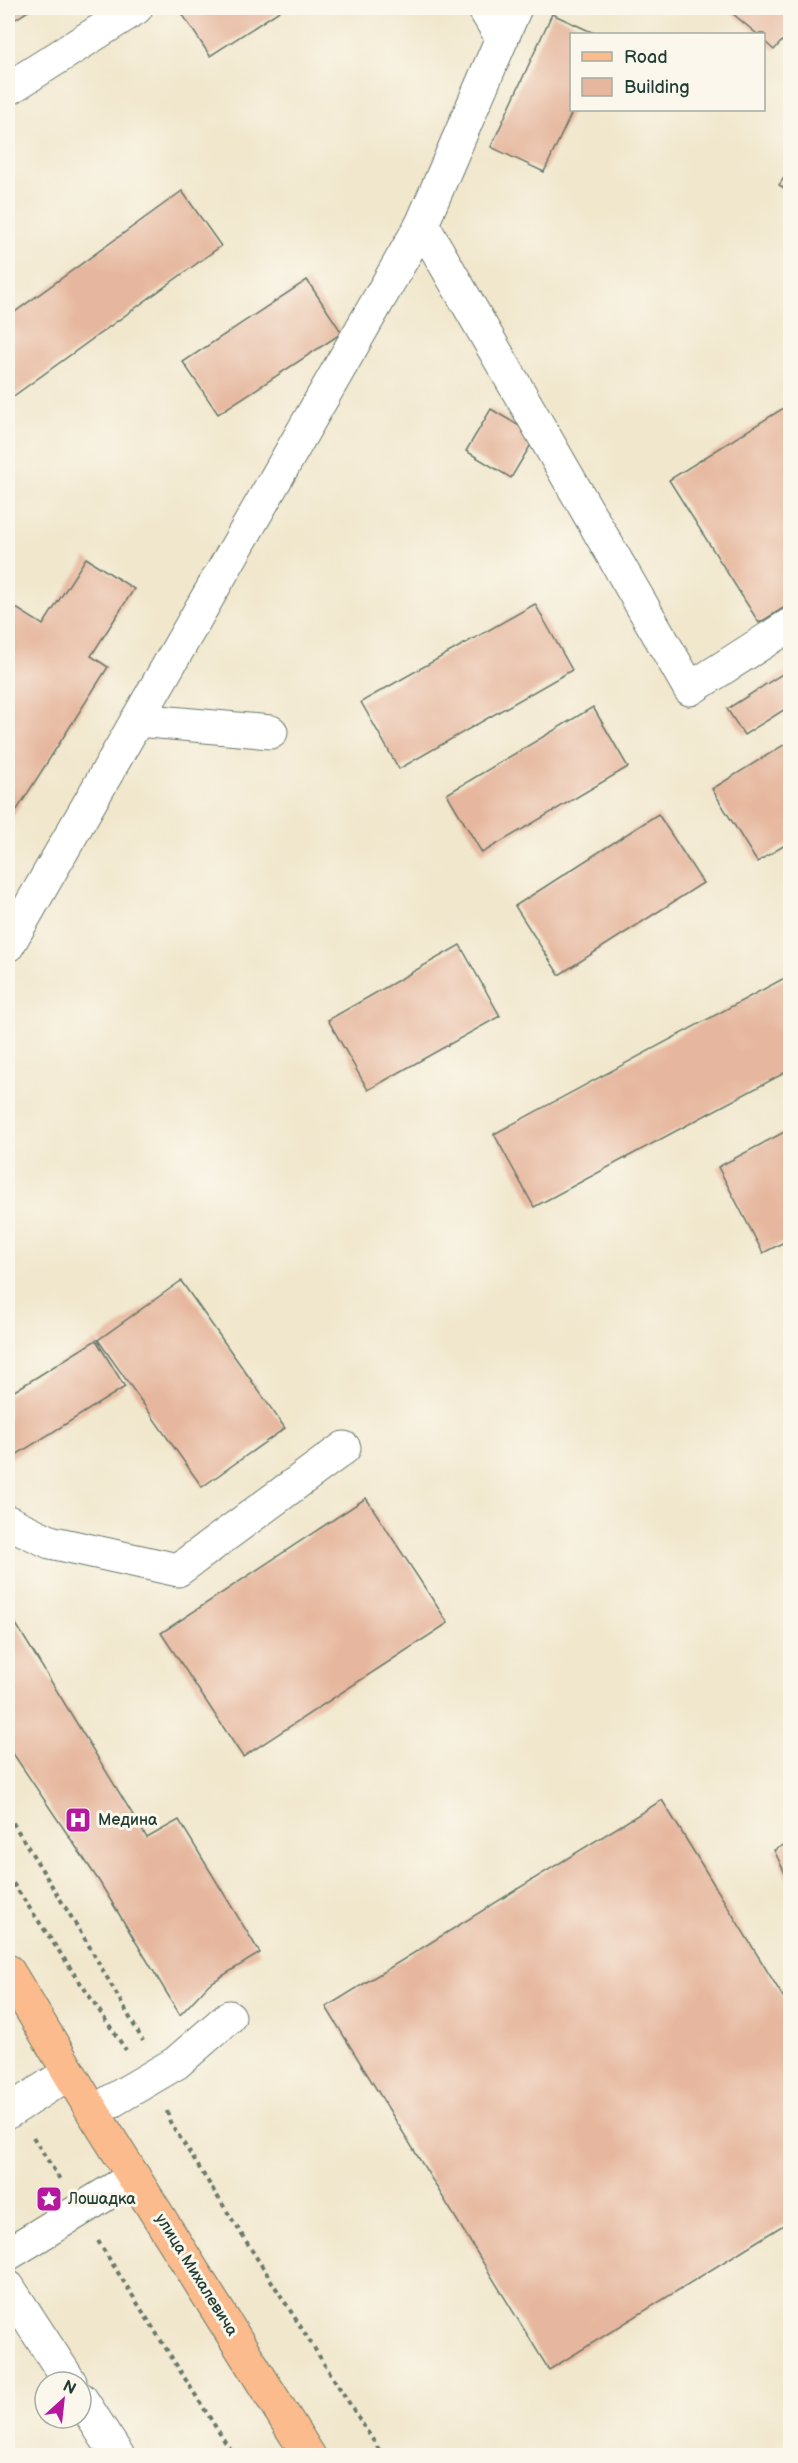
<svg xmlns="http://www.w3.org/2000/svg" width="798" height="2463" font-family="'Balsamiq Sans',sans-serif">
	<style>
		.building { fill: #e6b79e }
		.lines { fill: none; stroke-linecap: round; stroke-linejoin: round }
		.minor-casing { stroke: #68786a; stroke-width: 35 }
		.major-casing { stroke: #68786a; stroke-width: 35 }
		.path { stroke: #68786a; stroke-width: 4; stroke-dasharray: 4.5 4.5; stroke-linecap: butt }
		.minor { stroke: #fff; stroke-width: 33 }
		.major { stroke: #fbbb8c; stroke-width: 33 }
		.labels { text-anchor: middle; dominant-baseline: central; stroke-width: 6; stroke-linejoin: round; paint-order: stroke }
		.poi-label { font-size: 16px; fill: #1f3d34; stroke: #fbf7ec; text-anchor: start }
		.street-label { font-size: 16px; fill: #1f3d34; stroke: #fbf7ec }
	</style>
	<rect width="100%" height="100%" fill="#fbf7ec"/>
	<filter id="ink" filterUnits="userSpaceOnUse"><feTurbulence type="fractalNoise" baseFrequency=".0167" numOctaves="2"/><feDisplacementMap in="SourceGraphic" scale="12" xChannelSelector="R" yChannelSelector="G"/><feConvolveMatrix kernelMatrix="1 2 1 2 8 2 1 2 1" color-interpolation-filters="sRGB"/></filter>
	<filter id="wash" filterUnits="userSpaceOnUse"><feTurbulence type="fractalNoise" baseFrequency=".008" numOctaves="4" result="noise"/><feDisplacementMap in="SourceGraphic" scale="24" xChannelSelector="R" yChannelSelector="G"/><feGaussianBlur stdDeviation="1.35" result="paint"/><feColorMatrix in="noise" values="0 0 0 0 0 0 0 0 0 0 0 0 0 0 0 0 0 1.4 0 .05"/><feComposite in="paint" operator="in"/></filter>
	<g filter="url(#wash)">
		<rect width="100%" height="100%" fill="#f1e7cd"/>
		<g id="blocks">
			<g class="building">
				<polygon points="8,8 33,8 8,24"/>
				<polygon points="188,8 284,8 210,56 181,12"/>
				<polygon points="726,8 790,8 790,32 774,50 764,41 764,34 757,34"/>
				<polygon points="552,14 596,34 572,34 573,110 544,172 491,147"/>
				<polygon points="790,169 790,192 779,185"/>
				<polygon points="182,191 221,246 8,400 8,317"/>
				<polygon points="307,280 342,333 218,414 183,362"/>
				<polygon points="790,404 790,604 759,623 669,480"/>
				<polygon points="491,409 536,436 511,478 466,451"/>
				<polygon points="86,558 134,589 91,656 108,667 8,824 8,615 13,606 43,625"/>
				<polygon points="535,604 572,670 399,769 361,702"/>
				<polygon points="790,669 790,706 744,735 727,709"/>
				<polygon points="593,707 628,767 482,853 447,794"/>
				<polygon points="790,741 790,842 757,862 712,789"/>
				<polygon points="658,814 703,883 559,975 515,906"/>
				<polygon points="460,945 500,1016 368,1090 328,1020"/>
				<polygon points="790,975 790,1070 534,1207 494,1134"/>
				<polygon points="790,1129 790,1239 763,1253 718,1167"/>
				<polygon points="181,1281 285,1428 202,1487 98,1340"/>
				<polygon points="96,1340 125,1387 8,1460 8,1395"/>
				<polygon points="366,1498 448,1623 243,1757 161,1633"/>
				<polygon points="8,1611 147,1838 179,1820 260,1953 209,1984 180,2015 99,1881 8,1746"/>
				<polygon points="662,1800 790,2008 790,2221 549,2370 326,2007"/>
				<polygon points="790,1842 790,1884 774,1850"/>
			</g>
		</g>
	</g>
	<g filter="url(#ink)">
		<use href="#blocks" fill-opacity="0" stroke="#68786a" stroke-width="1.5"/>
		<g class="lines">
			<g class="minor-casing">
				<g id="minor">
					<polyline points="484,8 502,38 422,224 690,689 790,625"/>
					<polyline points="502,38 515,8"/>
					<polyline points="8,89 136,8"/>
					<polyline points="137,720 271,732"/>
					<polyline points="8,945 422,224"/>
					<polyline points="8,1522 50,1542 178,1570 344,1448"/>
					<polyline points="8,2112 69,2073"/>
					<polyline points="93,2112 176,2063 229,2017"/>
					<polyline points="8,2254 134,2177"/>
					<polyline points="8,2287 70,2382"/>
					<polyline points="81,2399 118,2456"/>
				</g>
			</g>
			<g class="major-casing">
				<polyline id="major" points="8,1971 93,2112 309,2456"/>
			</g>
			<g class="path">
				<polyline points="8,1815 88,1944 143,2041"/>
				<polyline points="8,1876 126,2050"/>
				<polyline points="167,2111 170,2122 383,2456"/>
				<polyline points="33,2137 61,2181"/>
				<polyline points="98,2241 234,2456"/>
			</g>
			<use href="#minor" class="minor"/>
			<use href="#major" class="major"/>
		</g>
	</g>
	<defs>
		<g id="hospital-square" transform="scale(1.35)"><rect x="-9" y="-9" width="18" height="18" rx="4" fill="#b5179e" stroke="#fbf7ec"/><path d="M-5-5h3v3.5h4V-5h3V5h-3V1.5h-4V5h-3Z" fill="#fff"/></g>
		<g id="sight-square" transform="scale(1.35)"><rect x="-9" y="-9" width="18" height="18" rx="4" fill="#b5179e" stroke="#fbf7ec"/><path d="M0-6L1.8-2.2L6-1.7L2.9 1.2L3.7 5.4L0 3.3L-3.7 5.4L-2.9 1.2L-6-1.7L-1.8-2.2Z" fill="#fff"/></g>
	</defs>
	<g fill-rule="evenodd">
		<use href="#hospital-square" x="78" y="1820"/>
		<use href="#sight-square" x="49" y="2199"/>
	</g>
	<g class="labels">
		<g class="poi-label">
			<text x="98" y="1820">Медина</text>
			<text x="68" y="2199">Лошадка</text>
		</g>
		<g class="street-label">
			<text transform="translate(196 2275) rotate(58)">улица Михалевича</text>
		</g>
	</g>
	<rect width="798" height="2463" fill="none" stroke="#fbf7ec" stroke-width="30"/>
	<rect x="570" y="33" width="195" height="78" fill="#fbf7ec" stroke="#a3ada2" stroke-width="1.5"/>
	<rect x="582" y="52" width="30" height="9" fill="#fbbb8c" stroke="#a3ada2" stroke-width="1.5"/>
	<text x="624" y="63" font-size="18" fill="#1f3d34">Road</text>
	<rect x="582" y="78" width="30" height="18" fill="#e6b79e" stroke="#a3ada2" stroke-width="1.5"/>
	<text x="624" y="93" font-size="18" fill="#1f3d34">Building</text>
	<g transform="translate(63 2400) rotate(27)"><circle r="28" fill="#fbf7ec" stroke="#a3ada2" stroke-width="1.5"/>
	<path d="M0-4.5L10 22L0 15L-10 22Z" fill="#b5179e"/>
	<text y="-9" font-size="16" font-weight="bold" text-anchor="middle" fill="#1f3d34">N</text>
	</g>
</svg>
